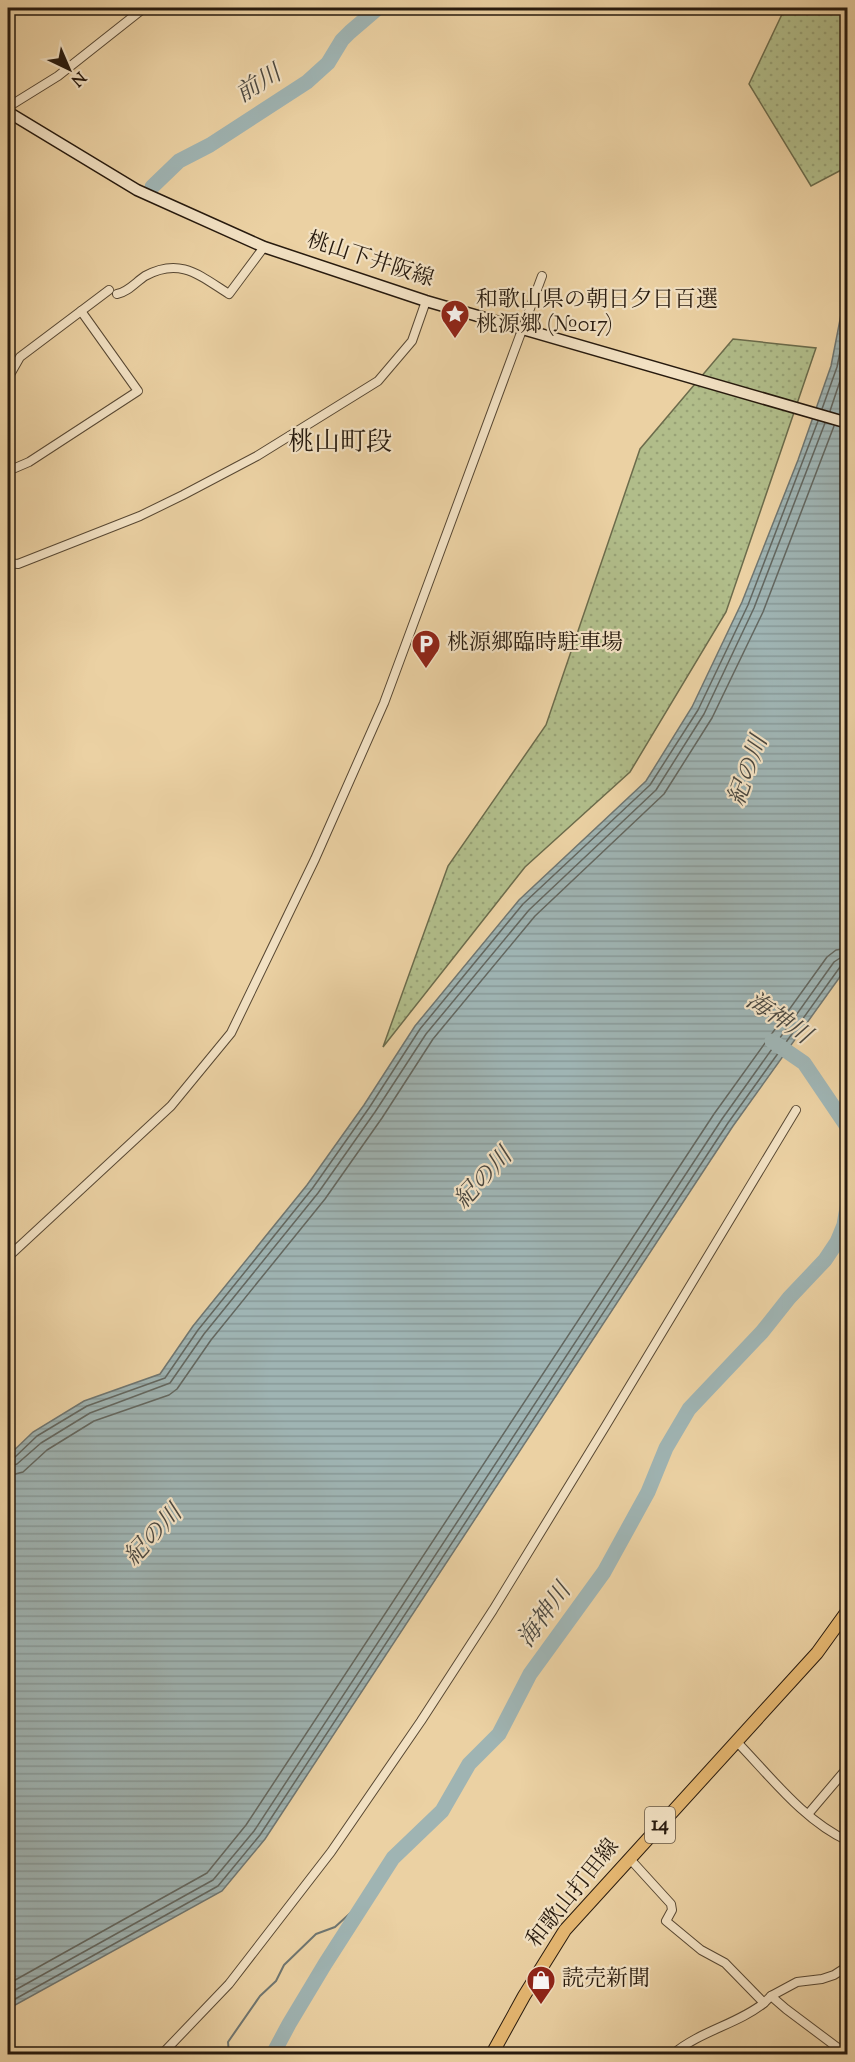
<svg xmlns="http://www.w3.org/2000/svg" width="855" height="2062" font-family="'Sorts Mill Goudy','Noto Serif JP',serif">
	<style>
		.grass { fill: url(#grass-dots); stroke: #6c6c4c; stroke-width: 1.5 }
		.water { fill: url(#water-rules); stroke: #6f7671; stroke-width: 1.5 }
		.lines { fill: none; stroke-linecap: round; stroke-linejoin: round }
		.shore { stroke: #636760; stroke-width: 1.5 }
		.stream { stroke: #6f7671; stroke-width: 2 }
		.river { stroke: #9fb4b3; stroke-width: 15 }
		.street-casing { stroke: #584833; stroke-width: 10 }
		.secondary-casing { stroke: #271a0e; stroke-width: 13 }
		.primary-casing { stroke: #271a0e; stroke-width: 14 }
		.street { stroke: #f2e1c3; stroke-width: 8 }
		.secondary { stroke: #f2e1c3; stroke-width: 10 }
		.primary { stroke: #e6b872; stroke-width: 12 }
		.labels { text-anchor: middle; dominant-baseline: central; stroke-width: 4.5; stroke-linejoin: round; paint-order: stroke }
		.shield { fill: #f2e1c3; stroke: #645644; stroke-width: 1.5 }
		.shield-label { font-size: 21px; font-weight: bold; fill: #271a0e }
		.street-label { font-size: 22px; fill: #271a0e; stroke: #f2e1c3 }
		.poi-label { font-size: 22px; fill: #271a0e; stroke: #f2e1c3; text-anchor: start }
		.water-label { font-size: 24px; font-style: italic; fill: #4b4840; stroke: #f2e1c3 }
		.quarter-label { font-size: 26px; fill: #271a0e; stroke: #f2e1c3 }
	</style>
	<defs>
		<pattern id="grass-dots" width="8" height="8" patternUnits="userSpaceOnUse" patternTransform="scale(1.5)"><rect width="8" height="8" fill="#b1bd8a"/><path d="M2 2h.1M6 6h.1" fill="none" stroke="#98a276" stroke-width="1.8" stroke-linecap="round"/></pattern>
		<pattern id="water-rules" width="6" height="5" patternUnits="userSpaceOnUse" patternTransform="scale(1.5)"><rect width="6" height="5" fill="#9fb4b3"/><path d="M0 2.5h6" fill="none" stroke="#899a99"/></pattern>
	</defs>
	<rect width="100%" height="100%" fill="#ebd1a3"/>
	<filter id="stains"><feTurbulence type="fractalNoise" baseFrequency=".00333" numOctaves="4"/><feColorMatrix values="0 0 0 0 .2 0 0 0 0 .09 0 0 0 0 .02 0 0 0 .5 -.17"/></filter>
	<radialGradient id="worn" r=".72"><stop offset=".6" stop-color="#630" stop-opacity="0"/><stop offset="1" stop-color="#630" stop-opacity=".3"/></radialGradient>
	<g class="grass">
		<polygon points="785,8 847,8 847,167 811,186 749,84"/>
		<polygon points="733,339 816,348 726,612 630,772 525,867 383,1047 448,866 546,725 640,449"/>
	</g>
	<polygon class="water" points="847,284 847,967 733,1126 265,1839 222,1891 8,2009 8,1456 33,1432 84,1401 160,1374 193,1326 307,1185 364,1105 415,1026 519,900 646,781 692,707 742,602 798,460 831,366"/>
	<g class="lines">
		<g class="shore">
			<polyline points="822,409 837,367 848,313"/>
			<polyline points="830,411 844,369 848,351"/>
			<polyline points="8,1459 14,1458 37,1436 87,1406 165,1378 198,1330 312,1189 369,1108 420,1029 523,904 650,785 698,710 748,605 818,421"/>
			<polyline points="8,1467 17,1464 41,1443 90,1413 170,1383 204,1334 318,1193 375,1112 426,1034 529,910 656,790 704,714 754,608 825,423"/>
			<polyline points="8,1476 23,1472 47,1450 94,1421 169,1395 177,1389 211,1340 325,1199 382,1118 433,1039 535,916 664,794 712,718 763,612 834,426"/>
			<polyline points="8,1984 207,1873 246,1825 714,1114 827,957 836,950 848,948"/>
			<polyline points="8,1994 213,1880 254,1831 722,1119 834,962 840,958 848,957"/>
			<polyline points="8,2003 218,1886 260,1835 728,1123 840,967 848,964"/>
		</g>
		<polyline class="stream" points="229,2054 228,2042 260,1996 276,1981 284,1965 316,1934 335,1927 367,1898"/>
		<g class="river">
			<polyline points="152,187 179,161 210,145 307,82 328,63 342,40 350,32 378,8"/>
			<polyline points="772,1041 804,1063 848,1128"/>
			<polyline points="273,2054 289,2024 325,1964 393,1858 442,1811 469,1764 499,1734 530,1674 604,1572 648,1492 666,1448 689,1409 762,1332 789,1298 825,1260 837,1242 844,1225 848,1202"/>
		</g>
		<g class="street-casing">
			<g id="street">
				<polyline points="8,107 58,76 144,8"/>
				<path d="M117 294C128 292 136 282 145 276 180 257 199 275 229 294L264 247"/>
				<polyline points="8,378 20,357 109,290"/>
				<polyline points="8,471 29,462 138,391 81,311"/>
				<polyline points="8,563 18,564 140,516 183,495 257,456 378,381 412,341 426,301"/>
				<polyline points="8,1257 171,1106 231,1033 315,859 384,703 542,276"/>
				<path d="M737 1742C770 1776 804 1821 848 1841"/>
				<polyline points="809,1813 848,1767"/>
				<polyline points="630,1859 671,1904 672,1910 666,1921 701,1950 725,1963 764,2003 771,1996 786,2009 846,2054"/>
				<polyline points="771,1996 797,1982 822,1979 834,1975 848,1966"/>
				<polyline points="162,2054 229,1984 331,1852 421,1721 493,1610 605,1427 796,1110"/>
				<polyline points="480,2054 494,2051"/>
				<path d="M673 2054C700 2031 738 2024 764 2003"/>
			</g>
		</g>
		<g class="secondary-casing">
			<polyline id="secondary" points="8,112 137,190 264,247 426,301 848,423"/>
		</g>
		<g class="primary-casing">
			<polyline id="primary" points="492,2054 524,1996 565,1930 817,1653 848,1610"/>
		</g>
		<use href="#street" class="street"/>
		<use href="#secondary" class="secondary"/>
		<use href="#primary" class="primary"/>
	</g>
	<defs>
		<g id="sight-pin" transform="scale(1.5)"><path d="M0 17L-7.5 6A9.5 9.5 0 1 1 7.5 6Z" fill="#8f2418" stroke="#f2e1c3"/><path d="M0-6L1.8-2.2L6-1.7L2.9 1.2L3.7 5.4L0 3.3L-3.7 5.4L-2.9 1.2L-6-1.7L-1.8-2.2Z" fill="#fff"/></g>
		<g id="parking-pin" transform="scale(1.5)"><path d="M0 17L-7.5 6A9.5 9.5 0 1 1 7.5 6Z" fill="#8f2418" stroke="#f2e1c3"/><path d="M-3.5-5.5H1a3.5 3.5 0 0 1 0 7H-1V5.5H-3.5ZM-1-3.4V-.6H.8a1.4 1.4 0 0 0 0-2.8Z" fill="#fff"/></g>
		<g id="shop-pin" transform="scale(1.5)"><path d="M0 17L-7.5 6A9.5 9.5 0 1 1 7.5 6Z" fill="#8f2418" stroke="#f2e1c3"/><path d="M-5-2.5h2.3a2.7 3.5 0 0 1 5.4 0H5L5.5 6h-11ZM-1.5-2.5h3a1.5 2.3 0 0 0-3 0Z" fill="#fff"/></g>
	</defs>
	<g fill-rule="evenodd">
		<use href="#sight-pin" x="455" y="314"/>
		<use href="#parking-pin" x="426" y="644"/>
		<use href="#shop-pin" x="541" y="1980"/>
	</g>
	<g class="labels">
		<rect class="shield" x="645" y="1807" width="30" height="36" rx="4.5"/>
		<g class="shield-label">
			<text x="660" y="1825">14</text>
		</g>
		<g class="street-label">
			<text transform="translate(370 261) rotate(18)">桃山下井阪線</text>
			<text transform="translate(574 1894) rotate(-51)">和歌山打田線</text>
		</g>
		<g class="poi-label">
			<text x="476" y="301">和歌山県の朝日夕日百選<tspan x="476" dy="25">桃源郷 (№017)</tspan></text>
			<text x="447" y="644">桃源郷臨時駐車場</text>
			<text x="562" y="1980">読売新聞</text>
		</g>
		<g class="water-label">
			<text transform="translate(259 85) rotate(-32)">前川</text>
			<text transform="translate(749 771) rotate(-70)">紀の川</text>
			<text transform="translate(778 1019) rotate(34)">海神川</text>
			<text transform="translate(484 1179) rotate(-47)">紀の川</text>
			<text transform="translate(154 1536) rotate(-47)">紀の川</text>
			<text transform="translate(545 1616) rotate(-54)">海神川</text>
		</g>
		<g class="quarter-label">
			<text x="340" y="443">桃山町段</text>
		</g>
	</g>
	<rect width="855" height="2062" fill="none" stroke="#ebd1a3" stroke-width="30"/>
	<rect x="9" y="9" width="837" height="2044" fill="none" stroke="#271a0e" stroke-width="3"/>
	<rect x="15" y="15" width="825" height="2032" fill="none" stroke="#271a0e" stroke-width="1.5"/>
	<g transform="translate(69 69) rotate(136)" stroke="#f2e1c3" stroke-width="4.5" paint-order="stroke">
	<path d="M0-4.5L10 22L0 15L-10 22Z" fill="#271a0e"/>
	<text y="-9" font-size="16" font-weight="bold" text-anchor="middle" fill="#271a0e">N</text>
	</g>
	<rect width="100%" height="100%" filter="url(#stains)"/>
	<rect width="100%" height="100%" fill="url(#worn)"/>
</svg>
